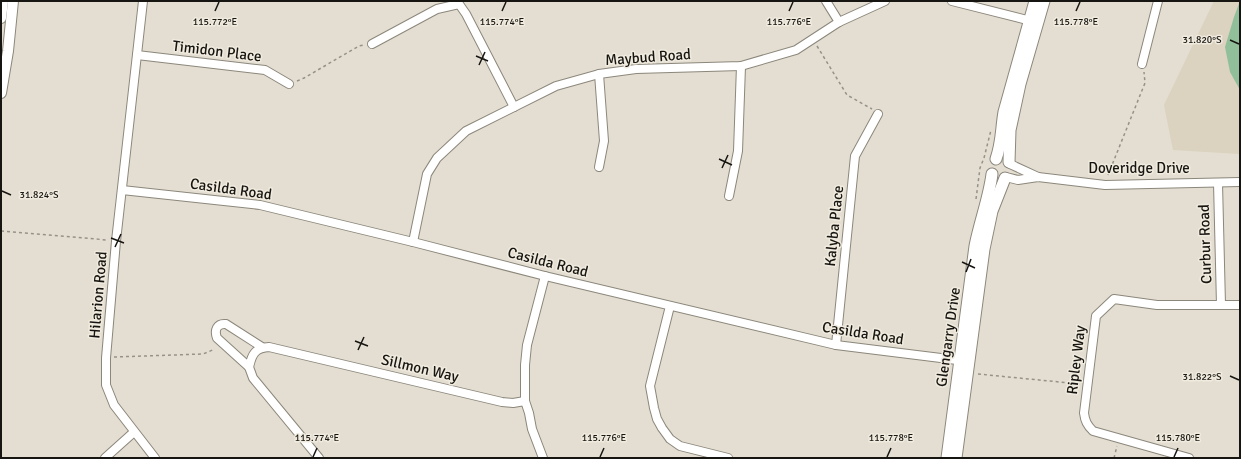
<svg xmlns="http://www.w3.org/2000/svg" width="1241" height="459" font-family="Signika,sans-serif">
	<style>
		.built { fill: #dbd2bf }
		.green { fill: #91bf9a }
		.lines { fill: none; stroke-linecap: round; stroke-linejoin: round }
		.minor-casing { stroke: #8c877b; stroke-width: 10 }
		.tertiary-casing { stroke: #8c877b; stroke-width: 12 }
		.secondary-casing { stroke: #8c877b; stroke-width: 13 }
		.path { stroke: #969289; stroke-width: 1.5; stroke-dasharray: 3 3; stroke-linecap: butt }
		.minor { stroke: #fff; stroke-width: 8 }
		.tertiary { stroke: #fff; stroke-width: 10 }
		.secondary { stroke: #fff; stroke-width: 11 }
		.ticks { fill: none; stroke: #171511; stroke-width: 1.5 }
		.labels { text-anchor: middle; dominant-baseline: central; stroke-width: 3; stroke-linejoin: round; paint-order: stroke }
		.street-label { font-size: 15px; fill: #171511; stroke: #f0ebde }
		.ticks-label { font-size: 10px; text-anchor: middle; fill: #171511; stroke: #f0ebde; stroke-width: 3; stroke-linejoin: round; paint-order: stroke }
	</style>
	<rect width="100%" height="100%" fill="#e3ded1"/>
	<polygon class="built" points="1214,1 1240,1 1240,154 1173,150 1164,105"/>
	<polygon class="green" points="1240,1 1240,90 1230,72 1225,47 1234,17"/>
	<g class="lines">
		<g class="minor-casing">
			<g id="minor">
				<polyline points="143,1 116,241 106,358 106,385 114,405 155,458"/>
				<polyline points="826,1 839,22"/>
				<polyline points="952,1 1035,22"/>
				<polyline points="372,44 437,9 459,4 466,14 514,107"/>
				<polyline points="137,55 265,70 289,84"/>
				<polyline points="1142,64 1158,1"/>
				<polyline points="1010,164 1038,177"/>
				<polyline points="599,167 604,141 599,74"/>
				<polyline points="1006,177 1018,180 1038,177 1105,185 1240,182"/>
				<polyline points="1218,183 1221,305"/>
				<polyline points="122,190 260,205 413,242 545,276 836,345 965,361"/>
				<polyline points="729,196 738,151 741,66"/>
				<polyline points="413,242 427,174 437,158 466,131 556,86 599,74 636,69 741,66 796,50 839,22 885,1"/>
				<polyline points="670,306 650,386 654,408 657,419 662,428 670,439 680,446 728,458"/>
				<polyline points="836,345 855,156 878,114"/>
				<path d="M249 367 217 338C214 330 217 323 226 324L262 347"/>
				<polyline points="105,458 134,432"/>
				<path d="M319 458 253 378 249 367C252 354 255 348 269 347L502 402 513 403 525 401"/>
				<polyline points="543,458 532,429 529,413 525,401 525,365 527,345 545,276"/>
				<path d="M1189 458 1093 431C1087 425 1085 421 1084 413L1096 316 1114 299 1157 305H1240"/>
			</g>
		</g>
		<g class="tertiary-casing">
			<g id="tertiary">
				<polyline points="1,18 3,1"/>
				<polyline points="1,93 8,51 13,1"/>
			</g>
		</g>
		<g class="secondary-casing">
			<g id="secondary">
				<path d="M996 159C1002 142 1001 129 1004 112L1035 1"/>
				<polyline points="1009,162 1010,130 1012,121 1020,84 1044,1"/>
				<path d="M947 458 975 246C980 221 989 198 992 174"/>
				<polyline points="956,458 984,249 992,211 1005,178"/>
			</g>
		</g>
		<g class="path">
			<polyline points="817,46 847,95 872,109"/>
			<polyline points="297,81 304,78 359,46 364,45"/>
			<polyline points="1108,175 1145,83 1144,72"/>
			<polyline points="976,199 980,168 984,158 991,130"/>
			<polyline points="1,231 107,240"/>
			<polyline points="114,357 203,354 215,349"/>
			<polyline points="978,374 1080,384"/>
			<polyline points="1114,458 1117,446"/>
		</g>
		<use href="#minor" class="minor"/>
		<use href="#tertiary" class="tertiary"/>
		<use href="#secondary" class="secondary"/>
	</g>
	<path class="ticks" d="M215 11 219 2M502 11 506 2M789 11 793 2M1076 11 1080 2M1230 40 1239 44M476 56 488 61M479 65 485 52M719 159 732 165M722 168 728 155M2 191 11 195M111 238 124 243M115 247 121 234M962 262 975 268M966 272 971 259M355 341 368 346M358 350 364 337M1230 376 1239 380M313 457 317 448M600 457 604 448M887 457 891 448M1174 457 1178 448"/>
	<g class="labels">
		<g class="street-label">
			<text transform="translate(217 51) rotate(7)">Timidon Place</text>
			<text transform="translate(648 57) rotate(-4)">Maybud Road</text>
			<text x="1139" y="168">Doveridge Drive</text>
			<text transform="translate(231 189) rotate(8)">Casilda Road</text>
			<text transform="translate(834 226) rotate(-84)">Kalyba Place</text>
			<text transform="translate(1205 244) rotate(-92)">Curbur Road</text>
			<text transform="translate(548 262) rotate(14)">Casilda Road</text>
			<text transform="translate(98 295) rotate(-85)">Hilarion Road</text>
			<text transform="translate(863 333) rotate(9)">Casilda Road</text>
			<text transform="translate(948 337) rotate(-82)">Glengarry Drive</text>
			<text transform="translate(1076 360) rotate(-83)">Ripley Way</text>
			<text transform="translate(420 368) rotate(13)">Sillmon Way</text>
		</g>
	</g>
	<g class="ticks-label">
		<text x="215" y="25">115.772°E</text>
		<text x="502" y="25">115.774°E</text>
		<text x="789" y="25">115.776°E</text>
		<text x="1076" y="25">115.778°E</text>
		<text x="1202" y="43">31.820°S</text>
		<text x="39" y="198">31.824°S</text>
		<text x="1202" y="380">31.822°S</text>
		<text x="317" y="441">115.774°E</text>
		<text x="604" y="441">115.776°E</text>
		<text x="891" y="441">115.778°E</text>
		<text x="1178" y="441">115.780°E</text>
	</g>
	<rect width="1241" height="459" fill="none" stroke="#171511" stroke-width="4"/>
</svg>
